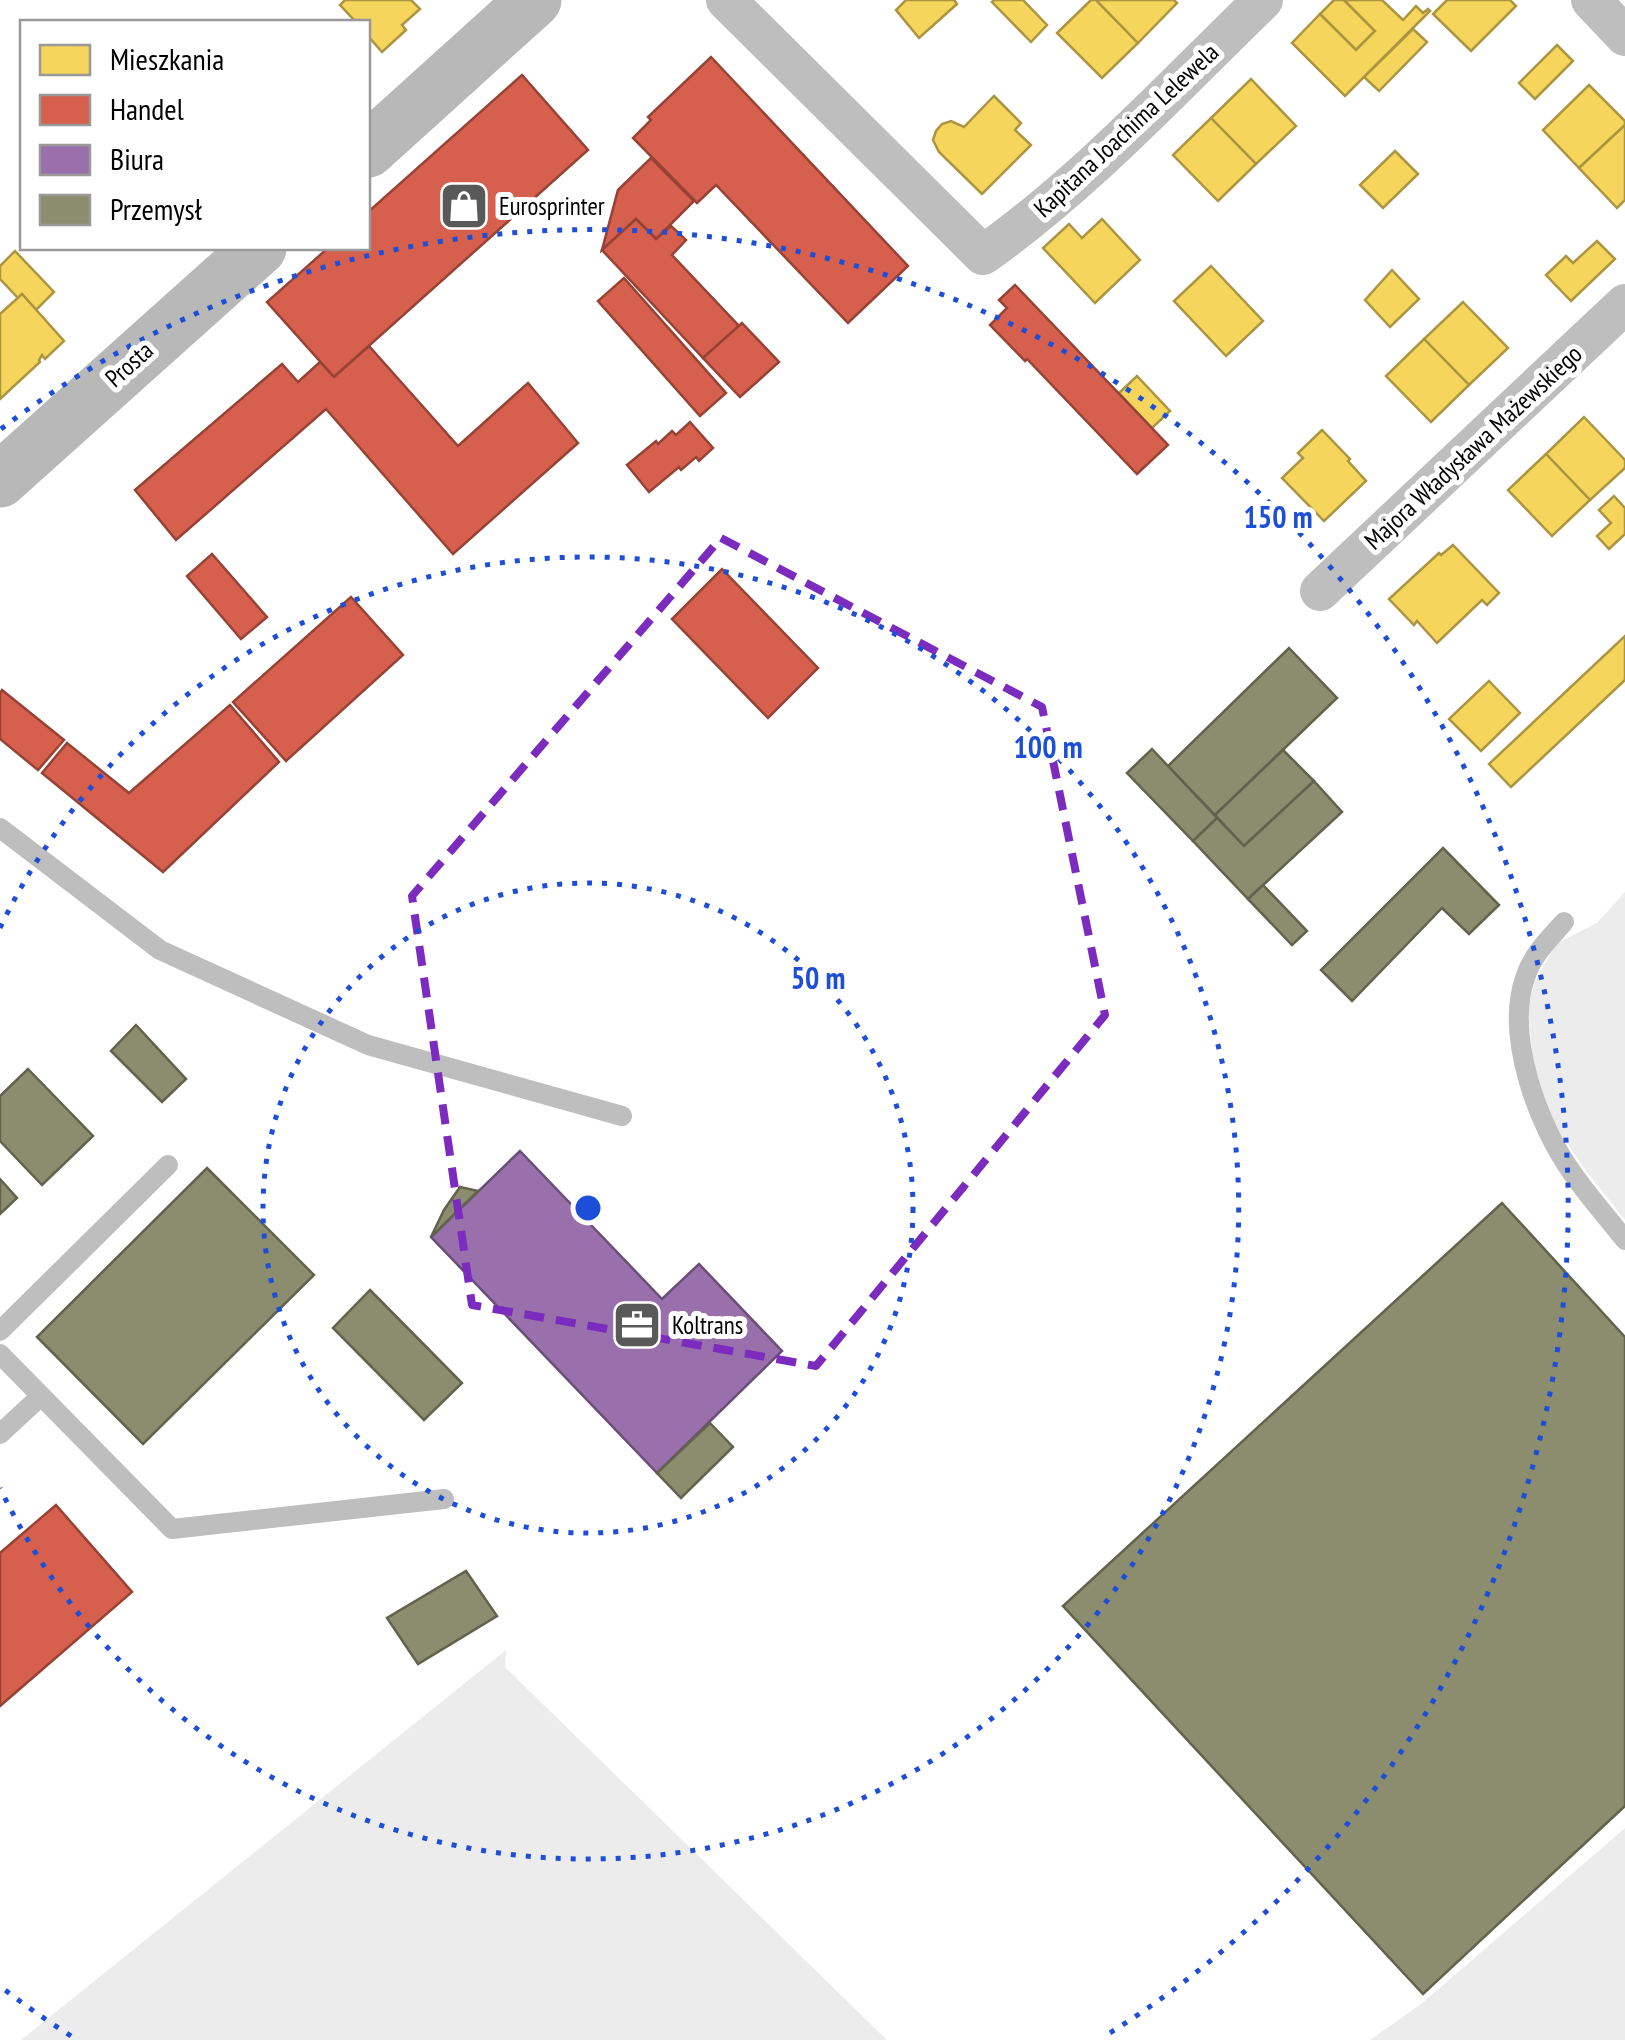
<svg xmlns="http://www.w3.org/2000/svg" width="1625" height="2040" font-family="'PT Sans Narrow',sans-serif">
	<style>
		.green { fill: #ececec }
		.homes { fill: #f6d55c; stroke: #ac9540; stroke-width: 2.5 }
		.shops { fill: #d6604d; stroke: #964336; stroke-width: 2.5 }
		.offices { fill: #9970ab; stroke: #6b4e78; stroke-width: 2.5 }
		.industry { fill: #8c8c6e; stroke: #62624d; stroke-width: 2.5 }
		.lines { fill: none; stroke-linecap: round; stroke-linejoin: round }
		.lane { stroke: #bebebe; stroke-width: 20 }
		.street { stroke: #bebebe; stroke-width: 40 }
		.secondary { stroke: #b8b8b8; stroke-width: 55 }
		.marked { fill: none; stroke: #7b2cbf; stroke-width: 8; stroke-dasharray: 20 12; stroke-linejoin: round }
		.ring { fill: none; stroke: #1d4ed8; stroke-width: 5; stroke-dasharray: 5 10 }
		.labels { text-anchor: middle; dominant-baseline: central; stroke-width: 10; stroke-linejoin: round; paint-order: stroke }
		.street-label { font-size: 25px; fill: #000; stroke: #fff }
		.poi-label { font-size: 25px; fill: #000; stroke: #fff; text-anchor: start }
		.centre { fill: #1d4ed8; stroke: #fff; stroke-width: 5 }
		.ring-label { font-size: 30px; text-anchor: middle; font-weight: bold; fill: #1d4ed8; stroke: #fff; stroke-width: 10; stroke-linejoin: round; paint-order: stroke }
	</style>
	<rect width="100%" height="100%" fill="#fff"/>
	<g class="green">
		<polygon points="1625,892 1625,1220 1586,1171 1536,1098 1528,1007 1535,981 1556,944 1597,923"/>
		<polygon points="506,1650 505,1667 887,2040 21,2040"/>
		<polygon points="1625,1828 1625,2040 1370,2040 1421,2004"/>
	</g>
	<g class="homes">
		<polygon points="345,0 411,0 420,9 402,25 406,30 382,52 368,36 368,22 356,22 340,5"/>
		<polygon points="906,0 954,0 957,4 919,38 896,10"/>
		<polygon points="994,0 1023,0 1047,25 1031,42 992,2"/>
		<polygon points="1091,0 1096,0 1138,43 1102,78 1057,33"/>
		<polygon points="1096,0 1174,0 1177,3 1138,43"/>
		<polygon points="1334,0 1344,0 1375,31 1356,50 1320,14"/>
		<polygon points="1344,0 1382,0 1403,20 1416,6 1423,13 1428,9 1430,11 1345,96 1292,43 1320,14 1356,50 1375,31"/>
		<polygon points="1447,0 1510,0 1516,6 1471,51 1433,14"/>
		<polygon points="1413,29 1427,42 1379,91 1364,77"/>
		<polygon points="1557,45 1573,61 1535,99 1519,83"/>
		<polygon points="1251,79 1296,126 1256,164 1211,118"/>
		<polygon points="1589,85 1625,121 1625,125 1579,168 1543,130"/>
		<polygon points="994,96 1021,123 1015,130 1031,145 982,194 939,152 933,140 936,131 942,124 951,121 964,127"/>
		<polygon points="1211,118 1256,164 1218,201 1173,155"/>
		<polygon points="1625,125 1625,200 1617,208 1579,168"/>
		<polygon points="1395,151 1418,174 1383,208 1360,185"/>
		<polygon points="1102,219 1140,260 1095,303 1043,248 1069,224 1082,238"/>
		<polygon points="1597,241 1615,259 1571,301 1546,275 1566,256 1573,263"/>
		<polygon points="15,251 54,292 36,310 22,294 18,298 0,279 0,266"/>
		<polygon points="1211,266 1263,321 1226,356 1174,301"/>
		<polygon points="1392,270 1419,299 1390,327 1365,300"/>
		<polygon points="22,294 64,341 45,359 42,355 39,360 40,362 0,399 0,314"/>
		<polygon points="1463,302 1508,348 1469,385 1424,339"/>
		<polygon points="1424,339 1469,385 1431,422 1386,376"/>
		<polygon points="1137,376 1170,411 1152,428 1119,393"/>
		<polygon points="1584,417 1625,460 1625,468 1590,500 1546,454"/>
		<polygon points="1322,430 1350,459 1348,461 1366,481 1324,521 1282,478 1303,458 1298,453"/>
		<polygon points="1546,454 1590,500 1552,536 1508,490"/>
		<polygon points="1614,496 1625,508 1625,534 1609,549 1597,536 1611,523 1599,510"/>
		<polygon points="1453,545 1499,593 1487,605 1482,600 1437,643 1417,621 1414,625 1389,599 1439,553 1441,555"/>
		<polygon points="1625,636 1625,680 1511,787 1489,764"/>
		<polygon points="1489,681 1520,713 1481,751 1449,719"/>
	</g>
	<g class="shops">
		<polygon points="711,57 908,266 848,323 716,185 697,203 633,138 651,120 648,117"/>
		<polygon points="522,75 588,150 334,377 267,302 328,248 368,248 368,212"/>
		<polygon points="651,158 694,201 656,239 636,219 602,250 618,190"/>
		<polygon points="636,219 656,239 671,226 686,240 672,255 739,326 703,358 602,250"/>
		<polygon points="624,278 726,393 700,416 598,301"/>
		<polygon points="1015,285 1168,445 1137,474 1027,359 1025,361 990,325 1007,308 999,300"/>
		<polygon points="742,323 779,362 740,397 703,358"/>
		<polygon points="369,346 458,446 528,383 578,443 453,554 326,409 176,540 135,490 282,364 298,382 320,362 334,377"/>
		<polygon points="690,422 713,448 699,461 696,457 681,470 679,467 649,492 627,465 656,441 658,444 672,431 676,435"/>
		<polygon points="212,554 267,617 241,639 187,576"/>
		<polygon points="722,569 818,668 768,718 672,619"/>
		<polygon points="351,597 403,655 286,761 233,702"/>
		<polygon points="2,690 64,740 38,770 0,739 0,693"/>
		<polygon points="230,705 279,762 163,872 42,773 67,743 129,793"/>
		<polygon points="56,1505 132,1592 0,1706 0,1553"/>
	</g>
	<polygon class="offices" points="520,1151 662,1299 699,1264 782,1351 657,1473 431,1237"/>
	<g class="industry">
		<polygon points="1289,648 1337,698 1215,815 1168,766"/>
		<polygon points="1152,749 1217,818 1193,841 1127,773"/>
		<polygon points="1283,750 1314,781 1244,846 1215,815"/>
		<polygon points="1314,781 1342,812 1248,899 1193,841 1217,818 1244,846"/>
		<polygon points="1443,848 1499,905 1469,934 1442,908 1352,1001 1321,970"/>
		<polygon points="1263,885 1307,931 1292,945 1248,899"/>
		<polygon points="136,1025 186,1079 162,1102 111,1051"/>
		<polygon points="28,1069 93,1136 42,1185 0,1141 0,1096"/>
		<polygon points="207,1168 314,1275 143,1444 37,1337"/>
		<polygon points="0,1179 17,1198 0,1214"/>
		<polygon points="460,1187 478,1191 431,1237 444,1210"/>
		<polygon points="1502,1203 1625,1337 1625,1806 1423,1994 1063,1606"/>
		<polygon points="370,1290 462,1383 424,1420 333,1328"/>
		<polygon points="710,1423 733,1447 681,1498 657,1473"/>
		<polygon points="466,1571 497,1616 418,1664 387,1618"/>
	</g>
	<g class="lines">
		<g class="lane">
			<polyline points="0,828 160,950 368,1045 622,1116"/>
			<path d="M1564 922C1549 939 1532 955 1525 978 1505 1036 1538 1126 1573 1174 1589 1197 1608 1218 1625 1240"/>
			<polyline points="0,1331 168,1165"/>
			<polyline points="0,1354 172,1529 444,1499"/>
			<polyline points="0,1434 41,1396"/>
		</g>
		<g class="street">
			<path d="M726 0 983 255C1086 182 1173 87 1263 0"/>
			<polyline points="1591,0 1625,36"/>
			<polyline points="1320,591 1625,304"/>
		</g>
		<g class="secondary">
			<polyline points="368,150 534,0"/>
			<polyline points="0,480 259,248"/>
		</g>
	</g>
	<path class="marked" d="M721 538 1042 707 1105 1015 816 1366 472 1305 412 896Z"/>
	<g class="ring">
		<circle cx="588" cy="1208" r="325"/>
		<path d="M0 928A651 651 0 1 1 0 1488"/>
		<path d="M71 2036A976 976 0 0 1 1 1987M1 429A976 976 0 1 1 1105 2036"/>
	</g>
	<defs>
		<g id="shop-square" transform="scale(2.5)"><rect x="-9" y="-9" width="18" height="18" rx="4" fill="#595959" stroke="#fff"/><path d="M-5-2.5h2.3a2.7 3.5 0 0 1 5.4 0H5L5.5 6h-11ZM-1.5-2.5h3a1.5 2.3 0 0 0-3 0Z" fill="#fff"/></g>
		<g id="office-square" transform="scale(2.5)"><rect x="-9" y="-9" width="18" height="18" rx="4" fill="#595959" stroke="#fff"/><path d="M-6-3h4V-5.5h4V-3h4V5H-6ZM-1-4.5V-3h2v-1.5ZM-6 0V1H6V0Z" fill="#fff"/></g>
	</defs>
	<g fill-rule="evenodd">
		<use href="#shop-square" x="464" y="206"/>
		<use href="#office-square" x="637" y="1325"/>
	</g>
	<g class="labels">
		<g class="street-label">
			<text transform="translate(1126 130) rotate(-43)">Kapitana Joachima Lelewela</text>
			<text transform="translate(129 364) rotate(-42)">Prosta</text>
			<text transform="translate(1473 447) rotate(-43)">Majora Władysława Mażewskiego</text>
		</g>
		<g class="poi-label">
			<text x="499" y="206">Eurosprinter</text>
			<text x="672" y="1325">Koltrans</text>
		</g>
	</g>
	<circle cx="588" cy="1208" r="15" class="centre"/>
	<g class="ring-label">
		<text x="1278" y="528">150 m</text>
		<text x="1048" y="758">100 m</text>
		<text x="818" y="989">50 m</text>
	</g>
	<rect x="20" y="20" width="350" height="230" fill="#ffffff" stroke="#999999" stroke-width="2.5"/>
	<rect x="40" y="45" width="50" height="30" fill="#f6d55c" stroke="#999999" stroke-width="2.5"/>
	<text x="110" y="70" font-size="30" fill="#000000">Mieszkania</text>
	<rect x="40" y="95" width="50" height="30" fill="#d6604d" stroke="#999999" stroke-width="2.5"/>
	<text x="110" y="120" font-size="30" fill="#000000">Handel</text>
	<rect x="40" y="145" width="50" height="30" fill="#9970ab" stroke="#999999" stroke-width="2.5"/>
	<text x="110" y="170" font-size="30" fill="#000000">Biura</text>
	<rect x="40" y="195" width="50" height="30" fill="#8c8c6e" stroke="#999999" stroke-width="2.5"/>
	<text x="110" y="220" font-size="30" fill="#000000">Przemysł</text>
</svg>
